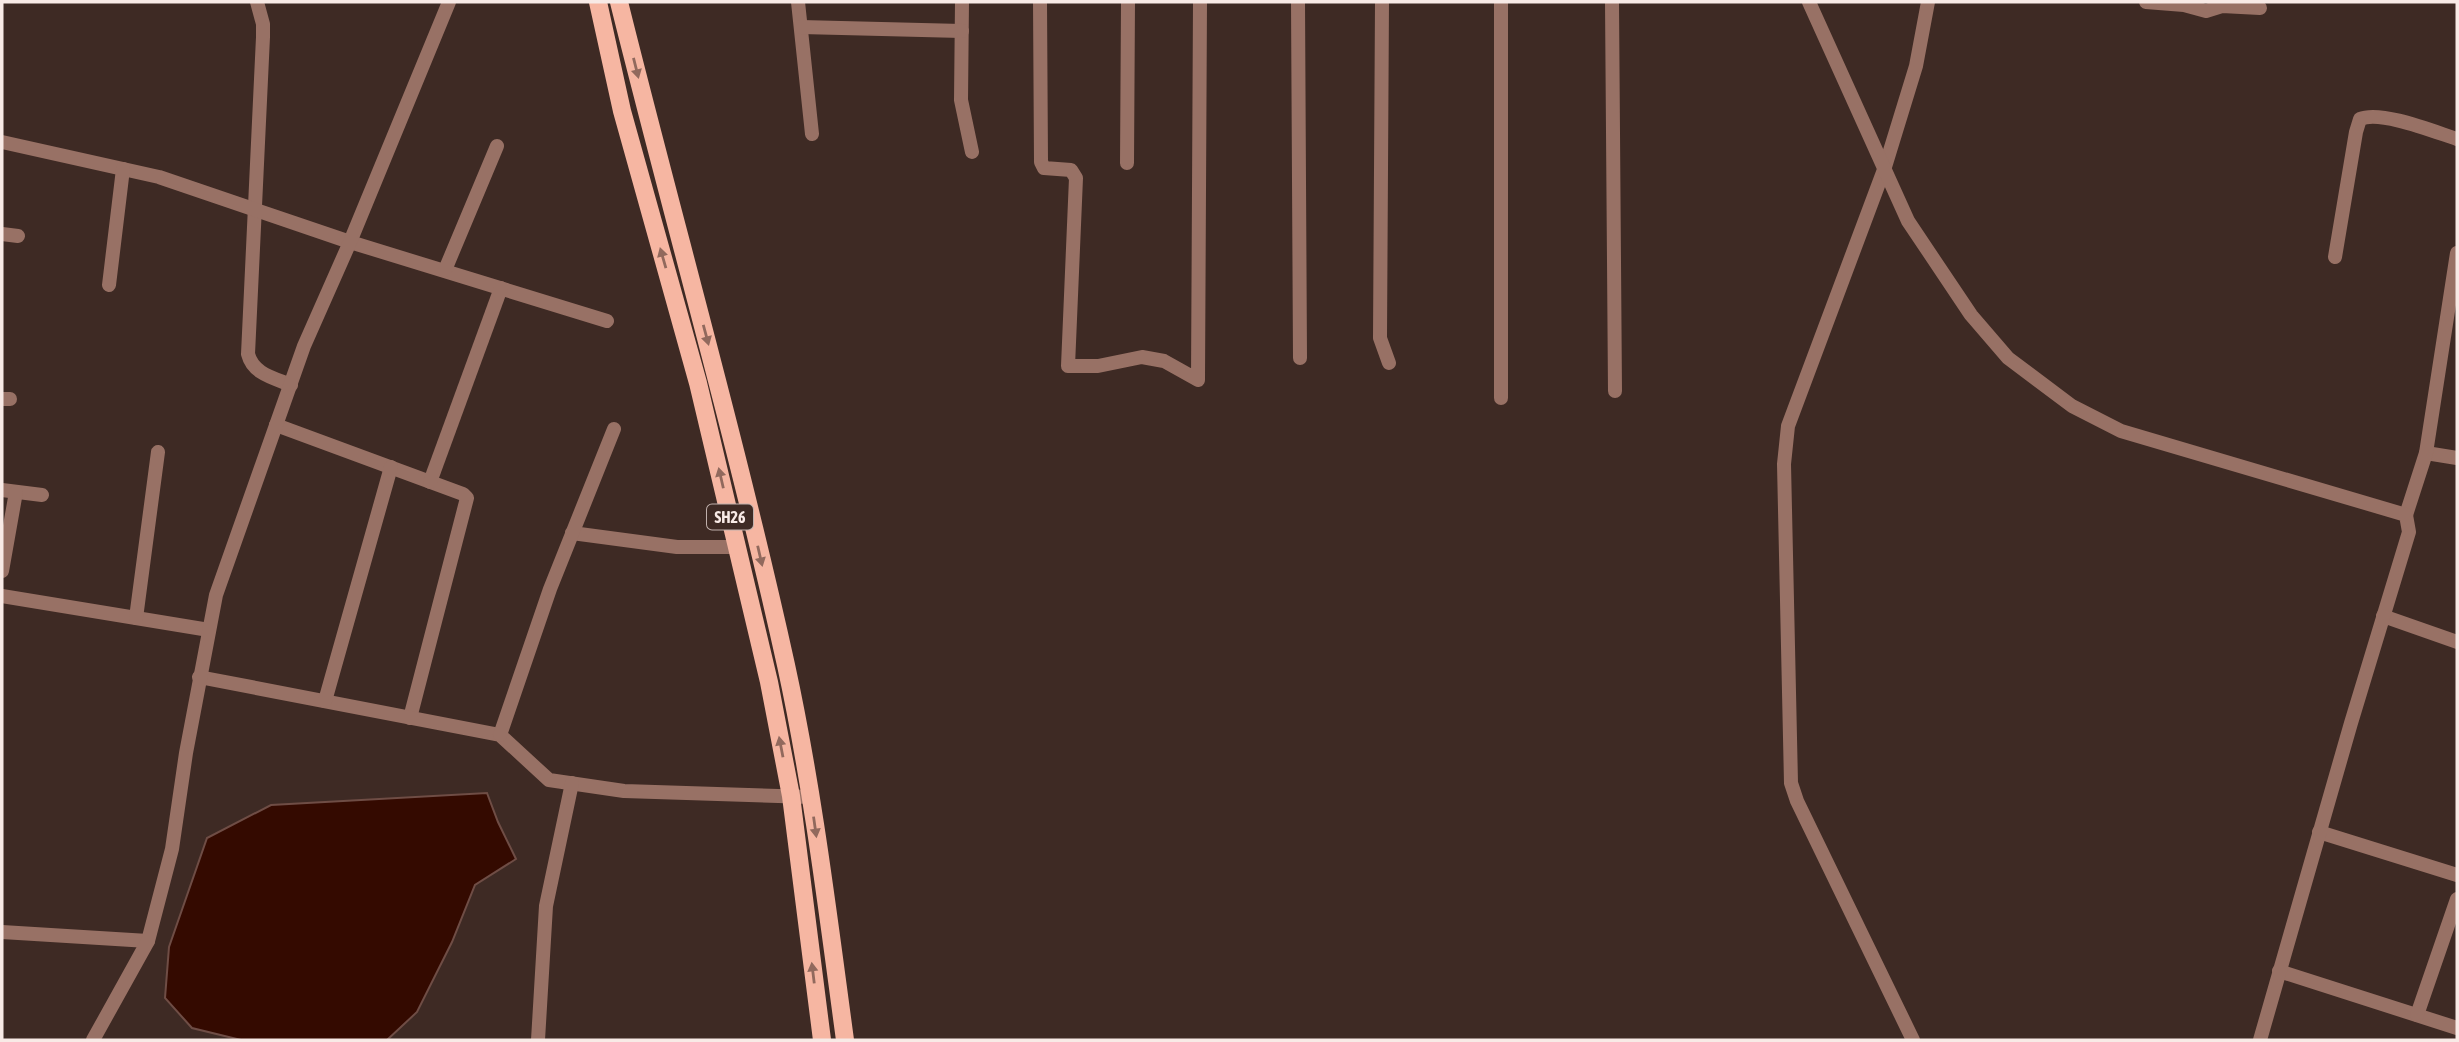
<svg xmlns="http://www.w3.org/2000/svg" width="2459" height="1042" font-family="'Asap Condensed',sans-serif">
	<style>
		.water { fill: #340a00; stroke: #6f4d45; stroke-width: 2 }
		.lines { fill: none; stroke-linecap: round; stroke-linejoin: round }
		.minor { stroke: #987165; stroke-width: 14 }
		.tertiary { stroke: #987165; stroke-width: 14 }
		.primary { stroke: #f6b6a2; stroke-width: 18 }
		.oneway { fill: #91695d }
		.labels { text-anchor: middle; dominant-baseline: central; stroke-width: 6; stroke-linejoin: round; paint-order: stroke }
		.shield { fill: #3e2a24; stroke: #c0b0ac; stroke-width: 2 }
		.shield-label { font-size: 16px; font-weight: bold; fill: #f8eae6 }
	</style>
	<rect width="100%" height="100%" fill="#3e2a24"/>
	<polygon class="water" points="487,793 498,822 516,859 475,885 452,942 417,1012 387,1040 241,1040 192,1028 165,998 169,947 207,838 271,805"/>
	<g class="lines">
		<g class="minor">
			<path d="M257 2 263 24V37L248 354C253 374 274 378 291 385"/>
			<polyline points="798,2 812,134"/>
			<polyline points="962,2 961,100 972,152"/>
			<polyline points="1040,2 1041,162 1044,168 1071,170 1076,178 1068,366 1098,366 1142,357 1164,361 1198,380 1200,2"/>
			<polyline points="1298,2 1300,358"/>
			<polyline points="1382,2 1380,338 1389,363"/>
			<polyline points="1501,2 1501,398"/>
			<polyline points="1612,2 1615,391"/>
			<polyline points="2146,2 2184,5 2206,11 2222,6 2260,8"/>
			<polyline points="801,27 962,31"/>
			<polyline points="2,142 159,177 350,242 607,321"/>
			<polyline points="1127,163 1128,2"/>
			<polyline points="2,234 18,236"/>
			<path d="M2335 257 2356 132 2360 119C2381 110 2435 132 2457 139"/>
			<polyline points="445,270 497,146"/>
			<polyline points="109,285 123,169"/>
			<polyline points="2,399 10,399"/>
			<polyline points="276,425 463,494 467,498 410,718"/>
			<polyline points="2426,453 2457,458"/>
			<polyline points="430,482 501,288"/>
			<polyline points="2,490 42,495"/>
			<polyline points="2406,515 2426,453 2457,253"/>
			<polyline points="572,533 677,547 737,547"/>
			<polyline points="2,571 16,492"/>
			<polyline points="2,596 209,630"/>
			<polyline points="2383,616 2457,642"/>
			<polyline points="136,618 158,452"/>
			<polyline points="199,677 500,735 549,780 624,791 811,797"/>
			<polyline points="325,701 391,467"/>
			<polyline points="500,735 550,589 614,429"/>
			<polyline points="2319,832 2457,875"/>
			<polyline points="2,932 148,941"/>
			<polyline points="2279,971 2457,1028"/>
			<polyline points="2417,1015 2457,899"/>
			<polyline points="93,1040 148,941 172,849 186,753 216,595 304,346 350,242 449,2"/>
			<polyline points="538,1040 546,906 572,783"/>
			<polyline points="1913,1040 1797,801 1791,783 1784,464 1788,426 1885,167 1916,66 1928,2"/>
		</g>
		<polyline class="tertiary" points="1809,2 1908,221 1971,315 2008,358 2072,406 2121,431 2406,515 2409,532 2351,723 2260,1040"/>
		<g class="primary">
			<polyline points="598,2 622,111 698,383 769,682 791,796 822,1040"/>
			<path d="M619 2C674 223 737 443 786 665 813 789 828 915 845 1040"/>
		</g>
	</g>
	<defs><path id="oneway-solid" d="M-6-.8H1V-3.2L6.5 0L1 3.2V.8H-6Z" transform="scale(1.75)"/></defs>
	<g class="oneway">
		<use href="#oneway-solid" transform="translate(636 68) rotate(76)"/>
		<use href="#oneway-solid" transform="translate(663 258) rotate(-106)"/>
		<use href="#oneway-solid" transform="translate(706 335) rotate(75)"/>
		<use href="#oneway-solid" transform="translate(721 478) rotate(-103)"/>
		<use href="#oneway-solid" transform="translate(760 556) rotate(77)"/>
		<use href="#oneway-solid" transform="translate(781 747) rotate(-101)"/>
		<use href="#oneway-solid" transform="translate(815 827) rotate(82)"/>
		<use href="#oneway-solid" transform="translate(813 973) rotate(-97)"/>
	</g>
	<g class="labels">
		<rect class="shield" x="707" y="504.5" width="46" height="25" rx="5"/>
		<g class="shield-label">
			<text x="730" y="517">SH26</text>
		</g>
	</g>
	<rect width="2459" height="1042" fill="none" stroke="#f8eae6" stroke-width="7"/>
</svg>
